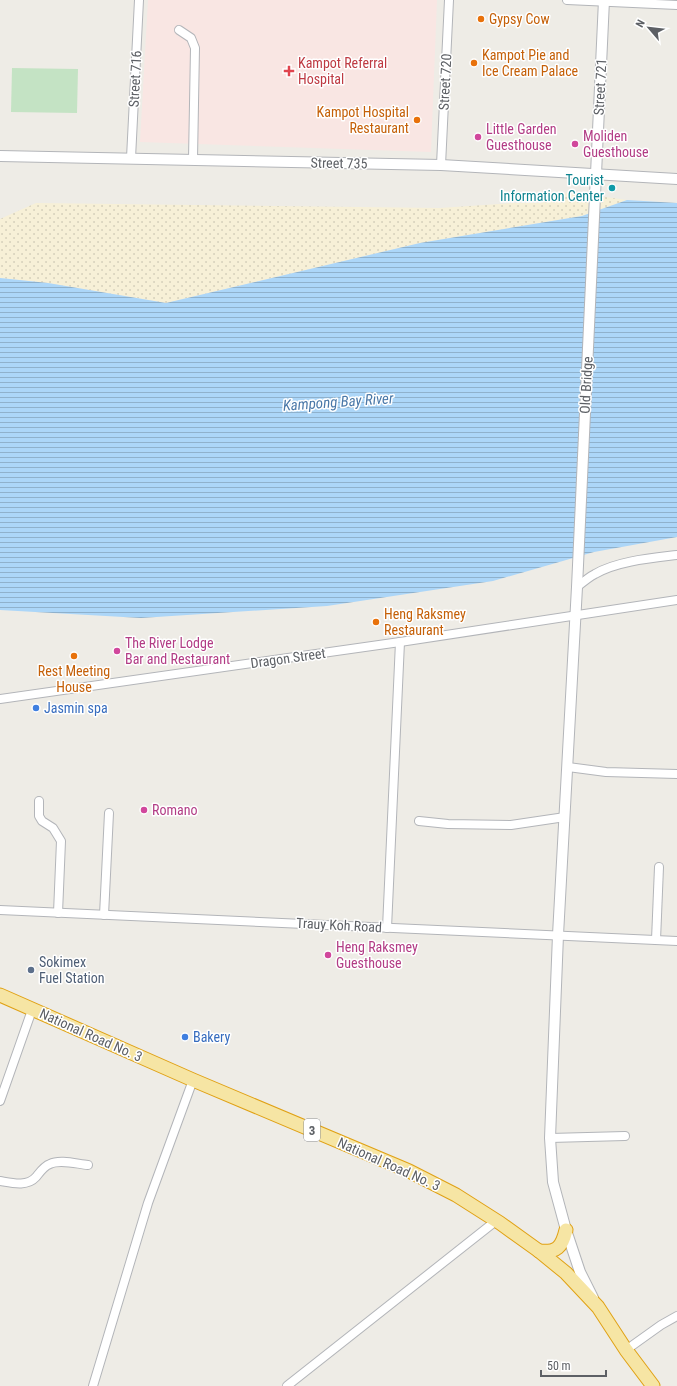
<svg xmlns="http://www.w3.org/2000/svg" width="677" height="1386" font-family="'Roboto Condensed',sans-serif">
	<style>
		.medical { fill: #f9e6e3 }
		.green { fill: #c4e3c4 }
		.sand { fill: url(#sand-dots) }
		.water { fill: url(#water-rules) }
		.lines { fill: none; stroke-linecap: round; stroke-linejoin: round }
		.minor-casing { stroke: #b3b5b9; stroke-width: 10 }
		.tertiary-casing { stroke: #b3b5b9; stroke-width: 12 }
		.trunk-casing { stroke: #e0a114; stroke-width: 15 }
		.minor { stroke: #fff; stroke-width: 8 }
		.tertiary { stroke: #fff; stroke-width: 10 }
		.trunk { stroke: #f6e5a4; stroke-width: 13 }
		.food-dot { fill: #e8710a; stroke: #fff; stroke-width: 1.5 }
		.health-dot { fill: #e0444e; stroke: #fff; stroke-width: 1.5 }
		.hotel-dot { fill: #d1479c; stroke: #fff; stroke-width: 1.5 }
		.culture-dot { fill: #0f9aa8; stroke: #fff; stroke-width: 1.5 }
		.shop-dot { fill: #3f7fe0; stroke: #fff; stroke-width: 1.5 }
		.service-dot { fill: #5c6f8a; stroke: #fff; stroke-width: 1.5 }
		.labels { text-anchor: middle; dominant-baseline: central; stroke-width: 3; stroke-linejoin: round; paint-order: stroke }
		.shield { fill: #fff; stroke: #8e9093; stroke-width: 1 }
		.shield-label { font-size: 13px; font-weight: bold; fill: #5d6065 }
		.food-label { font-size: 14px; fill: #c56008; stroke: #fff; text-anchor: start }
		.health-label { font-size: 14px; fill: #be3a42; stroke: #fff; text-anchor: start }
		.street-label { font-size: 14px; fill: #5d6065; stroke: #fff }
		.hotel-label { font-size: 14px; fill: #b23c85; stroke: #fff; text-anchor: start }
		.culture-label { font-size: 14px; fill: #0d838f; stroke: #fff; text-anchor: end }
		.shop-label { font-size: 14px; fill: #366cbe; stroke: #fff; text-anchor: start }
		.service-label { font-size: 14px; fill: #4e5e75; stroke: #fff; text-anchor: start }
		.water-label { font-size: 15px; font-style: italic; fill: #4a78a8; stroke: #fff }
	</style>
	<defs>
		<pattern id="sand-dots" width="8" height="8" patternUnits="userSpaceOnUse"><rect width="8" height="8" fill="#f7f0d7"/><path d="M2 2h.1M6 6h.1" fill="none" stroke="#d6d0bb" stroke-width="1.8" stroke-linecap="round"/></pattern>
		<pattern id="water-rules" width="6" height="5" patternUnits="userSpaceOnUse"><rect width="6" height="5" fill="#acd6f8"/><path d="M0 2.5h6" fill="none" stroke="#8fb1cc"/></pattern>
	</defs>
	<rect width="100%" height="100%" fill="#eeece6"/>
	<polygon class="medical" points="148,0 437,0 431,152 140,142"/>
	<polygon class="green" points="12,68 78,69 77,113 11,112"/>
	<polygon class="sand" points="569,192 627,200 582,216 420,243 166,303 48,283 0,278 0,219 36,203 440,208 513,203 541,203"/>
	<polygon class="water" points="627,200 677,203 677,537 594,552 493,581 327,606 141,618 0,610 0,278 48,283 166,303 420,243 582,216"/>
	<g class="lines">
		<g class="minor-casing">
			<g id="minor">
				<polyline points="567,0 677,5"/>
				<polyline points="179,30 191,38 195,48 193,159"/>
				<polyline points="131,158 139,0"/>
				<polyline points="441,165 449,0"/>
				<path d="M577 587C583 582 589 577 595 574 617 561 652 558 677 555"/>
				<polyline points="0,699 400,642 677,600"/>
				<polyline points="568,767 606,772 677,774"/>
				<polyline points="39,801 39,816 42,821 53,828 61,841 58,913"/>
				<polyline points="419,821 448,824 511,825 565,817"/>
				<polyline points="0,910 677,941"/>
				<polyline points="104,915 109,813"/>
				<polyline points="387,928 400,642"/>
				<polyline points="656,940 659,867"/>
				<polyline points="0,1101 32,1010"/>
				<polyline points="550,1138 625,1136"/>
				<path d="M0 1181C12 1183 27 1187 36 1177 40 1172 44 1166 50 1164 60 1159 77 1164 88 1165"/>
				<polyline points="626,1350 661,1325 677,1316"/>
				<polyline points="93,1386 148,1203 193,1080"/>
				<polyline points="287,1386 497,1220"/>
			</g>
		</g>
		<g class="tertiary-casing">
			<g id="tertiary">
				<polyline points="0,156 441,165 677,179"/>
				<polyline points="593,1298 580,1272 566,1230 553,1182 550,1138 558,935 577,587 604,0"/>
			</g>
		</g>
		<g class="trunk-casing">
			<g id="trunk">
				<polyline points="0,995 193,1080 409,1171 456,1195 500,1223 539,1251 566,1273 598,1307 626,1350 653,1386"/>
				<path d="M539 1251C557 1253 562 1247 566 1230"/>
			</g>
		</g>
		<use href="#minor" class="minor"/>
		<use href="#tertiary" class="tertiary"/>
		<use href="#trunk" class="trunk"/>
	</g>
	<g class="food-dot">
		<circle cx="481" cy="19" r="4"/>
		<circle cx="474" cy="63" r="4"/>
		<circle cx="417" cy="120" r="4"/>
		<circle cx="376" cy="622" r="4"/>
		<circle cx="74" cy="656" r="4"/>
	</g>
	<path class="health-dot" d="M287 65h4v4h4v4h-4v4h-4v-4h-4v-4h4z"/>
	<g class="hotel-dot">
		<circle cx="478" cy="137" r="4"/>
		<circle cx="575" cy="144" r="4"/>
		<circle cx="117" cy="651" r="4"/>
		<circle cx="144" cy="810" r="4"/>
		<circle cx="328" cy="955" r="4"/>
	</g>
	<circle class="culture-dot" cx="612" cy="188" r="4"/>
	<g class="shop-dot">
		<circle cx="36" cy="708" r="4"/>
		<circle cx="185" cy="1037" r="4"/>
	</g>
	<circle class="service-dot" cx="31" cy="970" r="4"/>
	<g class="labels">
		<rect class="shield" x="304" y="1119" width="16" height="22" rx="3"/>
		<g class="shield-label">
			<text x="312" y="1130">3</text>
		</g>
		<g class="food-label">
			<text x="489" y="19">Gypsy Cow</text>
			<text x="482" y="55">Kampot Pie and<tspan x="482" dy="16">Ice Cream Palace</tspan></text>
			<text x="409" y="112" text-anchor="end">Kampot Hospital<tspan x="409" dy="16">Restaurant</tspan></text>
			<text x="384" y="614">Heng Raksmey<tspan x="384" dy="16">Restaurant</tspan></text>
			<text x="74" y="671" text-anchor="middle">Rest Meeting<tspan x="74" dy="16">House</tspan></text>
		</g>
		<g class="health-label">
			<text x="298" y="63">Kampot Referral<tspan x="298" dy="16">Hospital</tspan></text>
		</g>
		<g class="street-label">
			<text transform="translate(135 79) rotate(-87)">Street 716</text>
			<text transform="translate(445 82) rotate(-87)">Street 720</text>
			<text transform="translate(600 87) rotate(-87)">Street 721</text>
			<text transform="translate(339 163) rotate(1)">Street 735</text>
			<text transform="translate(586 385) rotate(-87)">Old Bridge</text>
			<text transform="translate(288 658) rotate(-8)">Dragon Street</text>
			<text transform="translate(339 925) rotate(3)">Trauy Koh Road</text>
			<text transform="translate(91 1035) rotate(24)">National Road No. 3</text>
			<text transform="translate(389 1164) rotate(24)">National Road No. 3</text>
		</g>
		<g class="hotel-label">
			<text x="486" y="129">Little Garden<tspan x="486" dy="16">Guesthouse</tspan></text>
			<text x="583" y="136">Moliden<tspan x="583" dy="16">Guesthouse</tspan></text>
			<text x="125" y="643">The River Lodge<tspan x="125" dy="16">Bar and Restaurant</tspan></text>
			<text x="152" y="810">Romano</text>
			<text x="336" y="947">Heng Raksmey<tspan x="336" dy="16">Guesthouse</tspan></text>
		</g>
		<g class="culture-label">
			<text x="604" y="180">Tourist<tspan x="604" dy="16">Information Center</tspan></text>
		</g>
		<g class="shop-label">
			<text x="44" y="708">Jasmin spa</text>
			<text x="193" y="1037">Bakery</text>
		</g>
		<g class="service-label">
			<text x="39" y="962">Sokimex<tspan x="39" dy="16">Fuel Station</tspan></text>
		</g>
		<g class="water-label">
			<text transform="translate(338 402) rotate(-4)">Kampong Bay River</text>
		</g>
	</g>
	<g transform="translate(649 28) rotate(298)" stroke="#ffffff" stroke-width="3" paint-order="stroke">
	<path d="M0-3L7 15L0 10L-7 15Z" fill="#5d6065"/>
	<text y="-6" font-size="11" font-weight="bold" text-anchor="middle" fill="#5d6065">N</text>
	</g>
	<path d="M541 1370v6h65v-6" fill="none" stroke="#5d6065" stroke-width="2"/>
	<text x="547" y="1370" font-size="12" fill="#5d6065" stroke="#ffffff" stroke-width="3" paint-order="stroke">50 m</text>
</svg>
